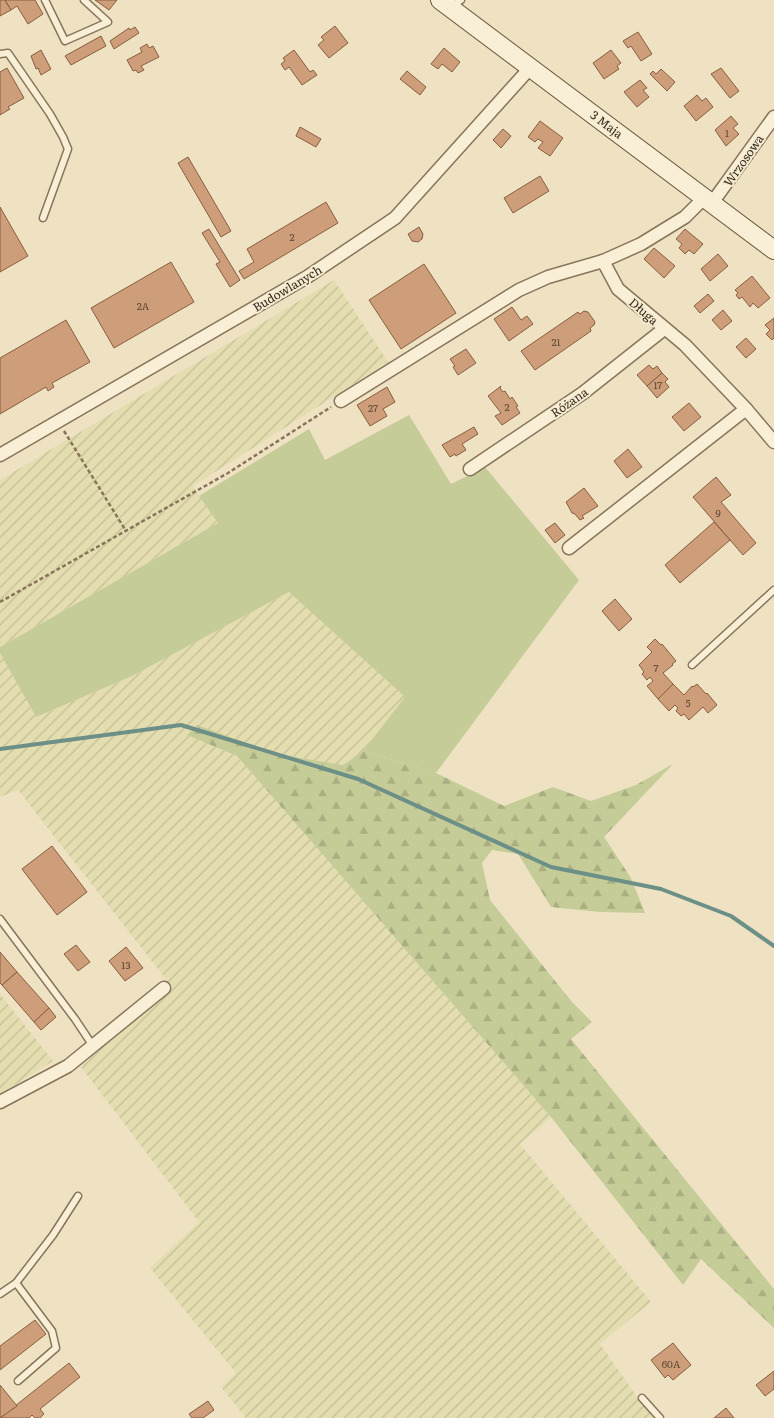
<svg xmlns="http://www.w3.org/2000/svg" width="774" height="1418" font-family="Literata,serif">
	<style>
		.farmland { fill: url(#farmland-furrows) }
		.grass { fill: #c5cc97 }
		.forest { fill: url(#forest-firs) }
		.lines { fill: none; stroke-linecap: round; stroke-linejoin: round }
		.stream { stroke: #6c8f87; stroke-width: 4 }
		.building { fill: #cd9e79; stroke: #885e3f }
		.lane-casing { stroke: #88745a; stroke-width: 9 }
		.street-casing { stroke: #88745a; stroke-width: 15 }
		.secondary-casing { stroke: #6a553d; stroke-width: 20 }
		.path { stroke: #88745a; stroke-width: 2.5; stroke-dasharray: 4 2.5; stroke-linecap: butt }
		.lane { stroke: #f9efd6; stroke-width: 6 }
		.street { stroke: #f9efd6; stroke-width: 12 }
		.secondary { stroke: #f9efd6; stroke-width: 18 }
		.labels { text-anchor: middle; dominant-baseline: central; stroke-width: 4; stroke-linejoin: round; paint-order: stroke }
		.number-label { font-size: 10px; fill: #5d4835 }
		.street-label { font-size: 12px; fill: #382b1e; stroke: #f6ecd2 }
	</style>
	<defs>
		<pattern id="farmland-furrows" width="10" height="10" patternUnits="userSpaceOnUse" patternTransform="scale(1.25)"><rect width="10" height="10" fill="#e4ddb0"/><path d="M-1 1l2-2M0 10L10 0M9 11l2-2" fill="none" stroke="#c4be97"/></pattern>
		<pattern id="forest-firs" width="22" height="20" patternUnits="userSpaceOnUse" patternTransform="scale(1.25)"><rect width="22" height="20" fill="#c5cc97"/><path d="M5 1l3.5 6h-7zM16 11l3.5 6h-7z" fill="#aaaf82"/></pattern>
	</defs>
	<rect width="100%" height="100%" fill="#eee2c3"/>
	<g class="farmland">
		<polygon points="334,280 388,362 193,486 218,523 0,647 0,480"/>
		<polygon points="289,592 405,697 363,751 343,765 277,754 197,726 188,735 237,756 551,1117 520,1144 651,1302 600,1344 638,1398 654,1418 246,1418 221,1387 236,1373 150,1268 199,1222 81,1067 120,1030 172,987 18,790 0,797 0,653 36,717 132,676"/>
		<polygon points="0,994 53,1061 0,1094"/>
	</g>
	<polygon class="grass" points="409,415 451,484 485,467 579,580 436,773 363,751 405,697 289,592 132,676 36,717 0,653 0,647 218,523 199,496 309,429 325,460"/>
	<polygon class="forest" points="197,725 277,754 343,765 363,751 436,773 504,806 553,787 591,801 636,785 673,764 604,837 631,878 645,913 600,912 551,907 518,854 492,850 482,863 490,900 572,1002 592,1022 571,1039 774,1289 774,1328 701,1259 683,1285 551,1117 237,756 187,735"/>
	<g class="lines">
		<polyline class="stream" points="0,749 181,725 358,779 551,867 661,889 731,916 774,946"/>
	</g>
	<g class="building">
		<polygon points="0,0 5,0 11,10 0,16"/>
		<polygon points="5,0 35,0 43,14 28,24 17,6 11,10"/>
		<polygon points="95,0 117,0 109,10"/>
		<polygon points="335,26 348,43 329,58 318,45 324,40 321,37"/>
		<polygon points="135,27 139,33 114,49 110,41 129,28 130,30"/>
		<polygon points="638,32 652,54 641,61 631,46 628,48 623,41"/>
		<polygon points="101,36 106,46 71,65 65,56"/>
		<polygon points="147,44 149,48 153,46 159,57 141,66 144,70 138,73 136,70 133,71 127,60 142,52 140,48"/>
		<polygon points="444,48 460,62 452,72 442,64 438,69 431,64"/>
		<polygon points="41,50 51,69 41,75 38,68 36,69 31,56"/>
		<polygon points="294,50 310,72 313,70 317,75 302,85 289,67 285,70 281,64 285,61 283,58"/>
		<polygon points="611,50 621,63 617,66 619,69 604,79 593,63"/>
		<polygon points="7,68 24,98 8,107 10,109 0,115 0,72"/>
		<polygon points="721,68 739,91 730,98 711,74"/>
		<polygon points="661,69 675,82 667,91 650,74 653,71 656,74"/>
		<polygon points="407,71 426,87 420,95 400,79"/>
		<polygon points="640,80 647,88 643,90 649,97 637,107 624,92"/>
		<polygon points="697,95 702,101 706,98 713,107 696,121 684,106"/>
		<polygon points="731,116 738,124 733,128 739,134 726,146 715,130"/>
		<polygon points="540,121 563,138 550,156 538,148 543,142 538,139 535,142 528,137"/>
		<polygon points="300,127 321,139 316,147 296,136"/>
		<polygon points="503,129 511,136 501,148 493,140"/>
		<polygon points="188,157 231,231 221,237 178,163"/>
		<polygon points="540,176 549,191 513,213 504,198"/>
		<polygon points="326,202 338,223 244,279 239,271 254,262 247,249"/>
		<polygon points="0,207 28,256 0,272"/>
		<polygon points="419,227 423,234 422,239 418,242 412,241 408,234"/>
		<polygon points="209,229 240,280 230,287 216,264 220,262 202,233"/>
		<polygon points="685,229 703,244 694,254 689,250 685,254 679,248 682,244 676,239"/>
		<polygon points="654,248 675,266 664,278 644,259"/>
		<polygon points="718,254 728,266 710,281 701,269"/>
		<polygon points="171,262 194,302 114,348 91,308"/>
		<polygon points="424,264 456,313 401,349 369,300"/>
		<polygon points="752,276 770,298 758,308 753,303 750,307 742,297 739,299 736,295 738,293 735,290"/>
		<polygon points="708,294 714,301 700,313 694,306"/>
		<polygon points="512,307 521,320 527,316 533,324 509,341 494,319"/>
		<polygon points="723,310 732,321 721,330 712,320"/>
		<polygon points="584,311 588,312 595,322 594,325 590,328 591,331 535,370 521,351 578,312 580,314"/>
		<polygon points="774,318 774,338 772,340 766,334 770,330 765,325"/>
		<polygon points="66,320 90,362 52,383 54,387 48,391 46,387 0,414 0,358"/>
		<polygon points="746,338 756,349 746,358 736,347"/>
		<polygon points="466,349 476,363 458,375 453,367 455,366 450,359"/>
		<polygon points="649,365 653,369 657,366 662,373 647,386 637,375"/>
		<polygon points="662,373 668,379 665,382 669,387 657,398 647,386"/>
		<polygon points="501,386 500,388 503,392 505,391 510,399 512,397 518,406 516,407 520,413 502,425 495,416 501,413 488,396"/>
		<polygon points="387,387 395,402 383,409 387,416 370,426 357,405"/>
		<polygon points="689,403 701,417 684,431 672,417"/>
		<polygon points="474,427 478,434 462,444 466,450 456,456 455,454 450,457 442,445"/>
		<polygon points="628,449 642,467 627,478 614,461"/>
		<polygon points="716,477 731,495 721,502 756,543 743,555 693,497"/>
		<polygon points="584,488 598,506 582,516 584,518 580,520 575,514 572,513 566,502"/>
		<polygon points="714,522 730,540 680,583 665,565"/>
		<polygon points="555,523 565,535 555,543 545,530"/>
		<polygon points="615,599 632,619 619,631 602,611"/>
		<polygon points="655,639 661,645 662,644 676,661 672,664 673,665 663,673 673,684 658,699 647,686 653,681 650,677 647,680 642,674 644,672 639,665 652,652 647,647"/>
		<polygon points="673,684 684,695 692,686 693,687 697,684 706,694 707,693 717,705 708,713 703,707 689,720 684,714 681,716 676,711 678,708 675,705 669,711 658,699"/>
		<polygon points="52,846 87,892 57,915 22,869"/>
		<polygon points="76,945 90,962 78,971 64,954"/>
		<polygon points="126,947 143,968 125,981 109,961"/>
		<polygon points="0,952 17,972 2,985 0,983"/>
		<polygon points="17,972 49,1008 34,1022 2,985"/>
		<polygon points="49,1008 56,1017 41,1030 34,1022"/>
		<polygon points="35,1320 46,1334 0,1370 0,1346"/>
		<polygon points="673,1343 691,1365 673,1380 668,1375 665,1378 651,1360"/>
		<polygon points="69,1363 80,1377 40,1409 44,1414 40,1418 35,1418 32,1415 29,1418 0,1418"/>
		<polygon points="774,1371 774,1389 765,1396 756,1385"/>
		<polygon points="0,1385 17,1406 0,1418"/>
		<polygon points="208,1401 214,1410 203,1418 192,1418 189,1414"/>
		<polygon points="726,1408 734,1418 714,1418"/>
	</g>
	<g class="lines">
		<g class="lane-casing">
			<g id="lane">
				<polyline points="45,0 65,41 108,22 84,0"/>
				<polyline points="452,7 461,0"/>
				<polyline points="0,54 8,53 50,114 63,137 68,149 43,218"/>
				<polyline points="692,665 774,590"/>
				<polyline points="0,919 75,1019 93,1046"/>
				<polyline points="16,1283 53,1235 78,1196"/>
				<polyline points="0,1294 16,1283 52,1331 56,1348 18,1381"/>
				<polyline points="642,1398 660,1418"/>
			</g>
		</g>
		<g class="street-casing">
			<g id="street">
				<polyline points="704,198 685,217 641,244 603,261 618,289 685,345 746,409 774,442"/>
				<polyline points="712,203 774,117"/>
				<polyline points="341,401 519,290 548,277 603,261"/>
				<polyline points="0,455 307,277 395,218 531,67"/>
				<polyline points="470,469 583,393 664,329"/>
				<polyline points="569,548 746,409"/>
				<polyline points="0,1102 68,1066 164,988"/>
			</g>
		</g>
		<g class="secondary-casing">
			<polyline id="secondary" points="440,0 774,250"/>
		</g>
		<g class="path">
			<polyline points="64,431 126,531"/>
			<polyline points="0,602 228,473 331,407"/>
		</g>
		<use href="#lane" class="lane"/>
		<use href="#street" class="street"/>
		<use href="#secondary" class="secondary"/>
	</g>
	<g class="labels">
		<g class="number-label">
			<text x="727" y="132">1</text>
			<text x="292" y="236">2</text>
			<text x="143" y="305">2A</text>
			<text x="556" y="341">21</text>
			<text x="658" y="384">17</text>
			<text x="507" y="406">2</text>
			<text x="373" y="407">27</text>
			<text x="718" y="512">9</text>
			<text x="656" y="667">7</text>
			<text x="688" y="702">5</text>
			<text x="126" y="964">13</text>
			<text x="671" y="1363">60A</text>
		</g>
		<g class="street-label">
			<text transform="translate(607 124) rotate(37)">3 Maja</text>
			<text transform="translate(743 160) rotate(-55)">Wrzosowa</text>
			<text transform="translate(287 288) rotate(-31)">Budowlanych</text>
			<text transform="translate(644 311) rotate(41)">Długa</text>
			<text transform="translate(569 402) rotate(-35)">Różana</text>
		</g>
	</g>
</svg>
